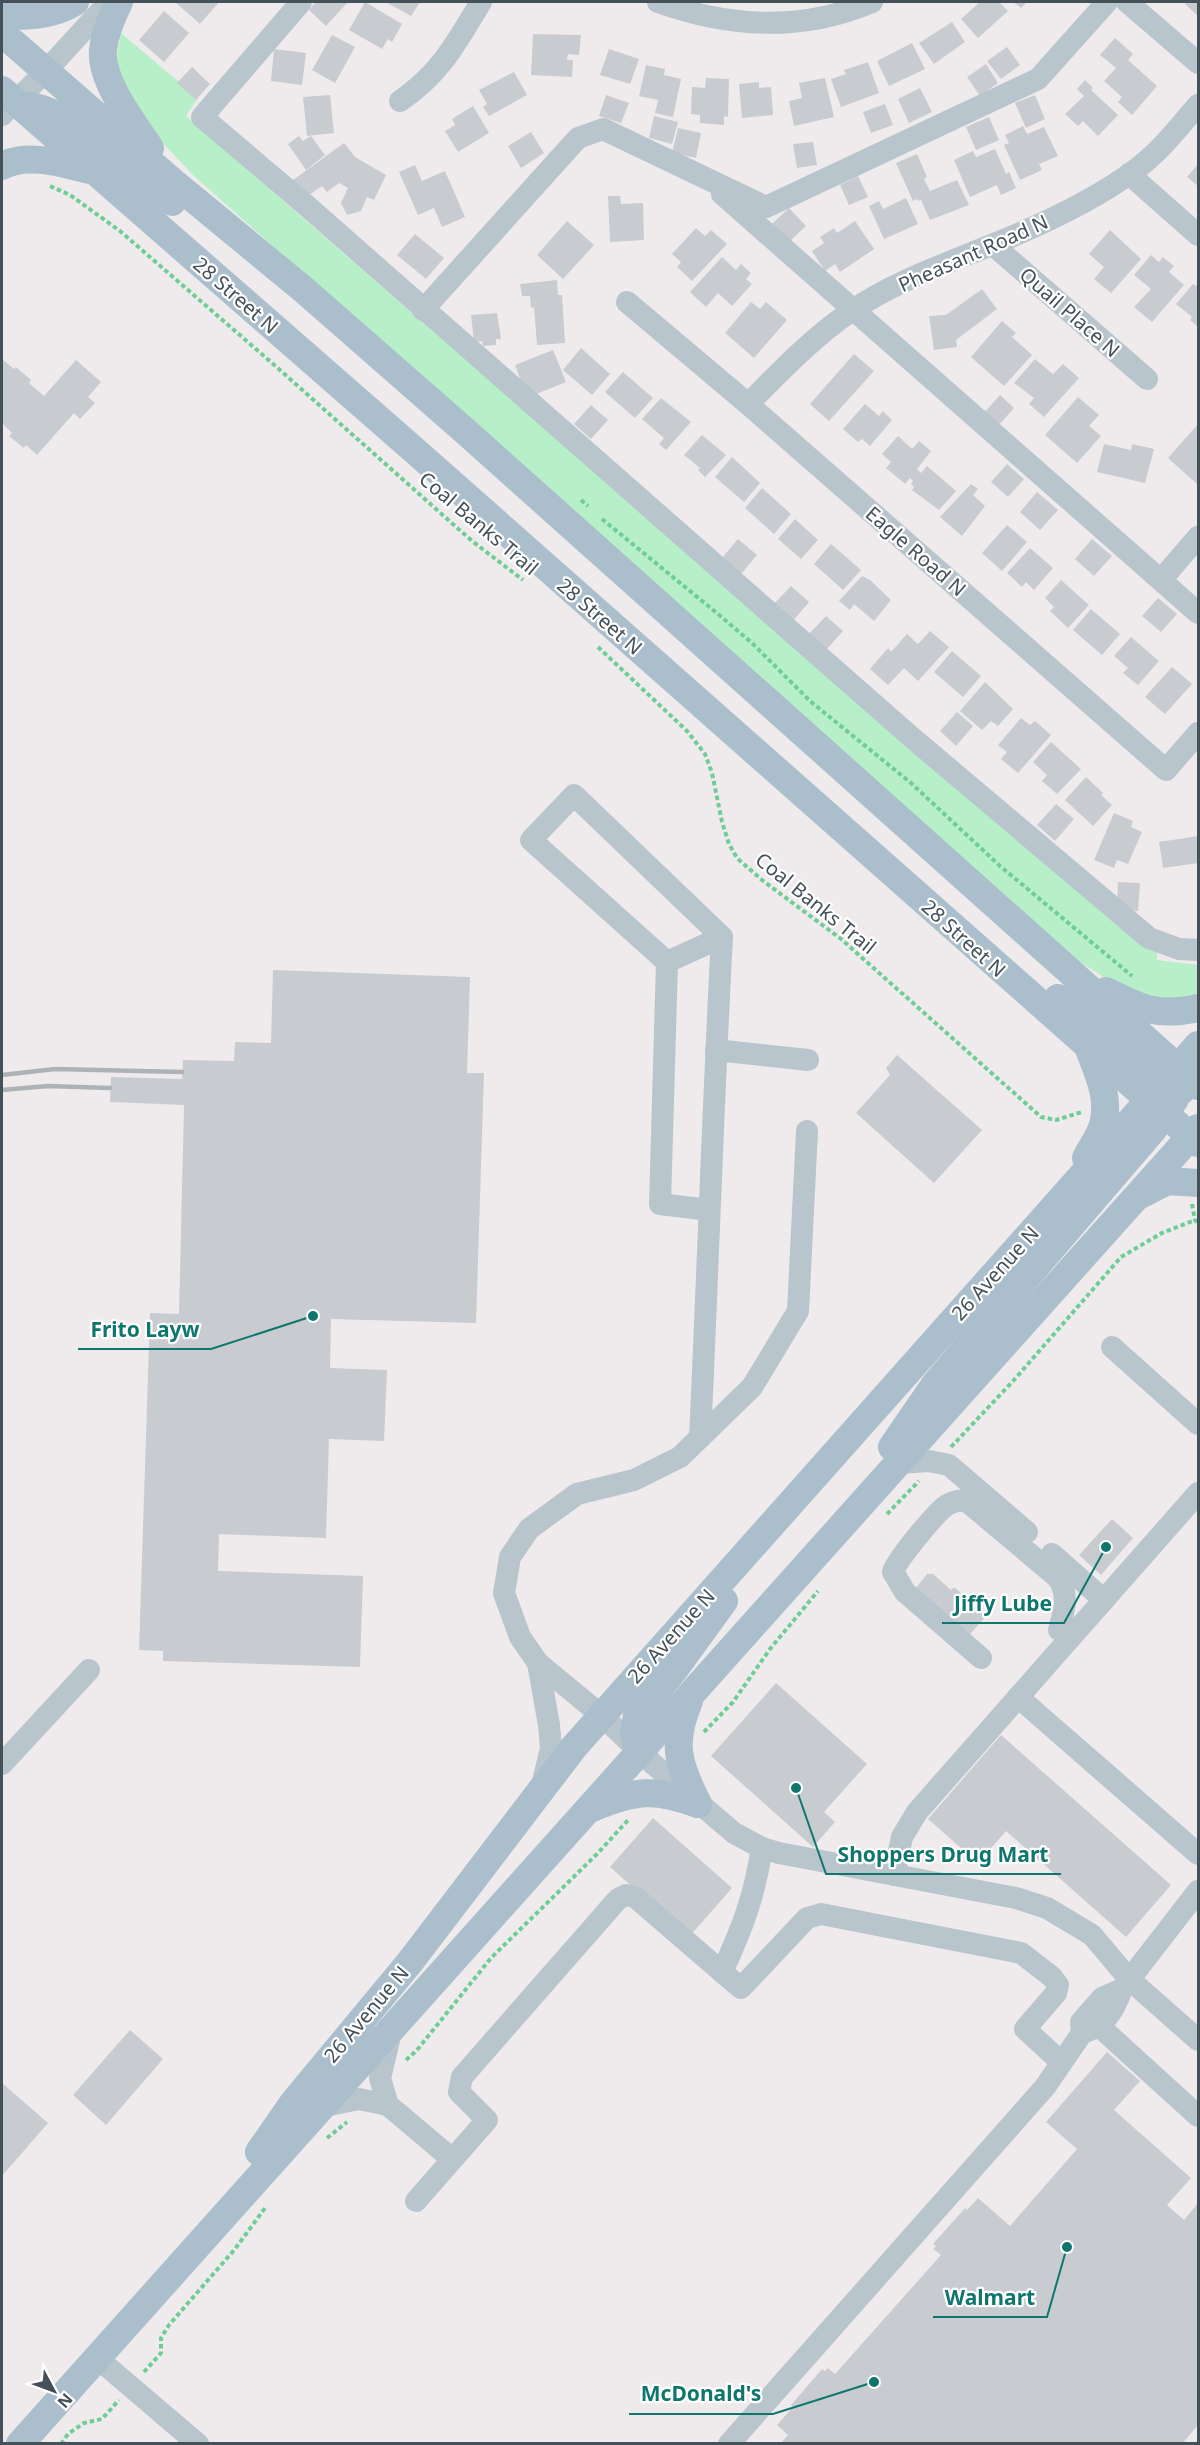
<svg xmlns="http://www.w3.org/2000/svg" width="1200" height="2445" font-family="'Noto Sans',sans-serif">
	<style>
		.green { fill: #b7efc8 }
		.building { fill: #c8ccd1 }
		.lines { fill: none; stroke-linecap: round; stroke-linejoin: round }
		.path { stroke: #6fcd96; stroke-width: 4; stroke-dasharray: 4.5 3; stroke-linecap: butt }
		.minor { stroke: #b9c5cc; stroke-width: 22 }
		.major { stroke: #aabecc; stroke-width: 28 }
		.rail { stroke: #aeb2b6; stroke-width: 4.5 }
		.labels { text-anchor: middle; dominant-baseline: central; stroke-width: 4.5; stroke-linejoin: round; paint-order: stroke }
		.street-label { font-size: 20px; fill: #445159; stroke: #fff }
		.leader { fill: none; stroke: #0f766e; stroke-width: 2 }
		.callout-dot { fill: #0f766e; stroke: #fff; stroke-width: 2 }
		.callout-label { font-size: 21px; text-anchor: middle; font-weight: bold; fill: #0f766e; stroke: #fff; stroke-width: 4.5; stroke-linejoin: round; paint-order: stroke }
	</style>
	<rect width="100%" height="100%" fill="#efebec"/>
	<polygon class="green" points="121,33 198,98 186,116 420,320 1157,942 1157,960 1198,965 1198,1001 1145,1004 1079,961 195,177 153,133 119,83 117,57"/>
	<g class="building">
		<polygon points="175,2 219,2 200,24"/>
		<polygon points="316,2 348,2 326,26 309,10"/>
		<polygon points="365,2 402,24 392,42 388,39 382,49 349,30"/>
		<polygon points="386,2 420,2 411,16"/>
		<polygon points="980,2 999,2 1008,11 978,38 961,19"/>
		<polygon points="1013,2 1027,2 1021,8"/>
		<polygon points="1187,2 1198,2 1198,16 1185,4"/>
		<polygon points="164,11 189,33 164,62 139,40"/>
		<polygon points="952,22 965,42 934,64 919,43"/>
		<polygon points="533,34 581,35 579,55 568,54 567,60 573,60 572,77 531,75"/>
		<polygon points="332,35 355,47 335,83 312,70"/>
		<polygon points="1115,38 1133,54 1128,60 1157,86 1132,115 1118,102 1122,97 1104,81 1116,68 1100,55"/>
		<polygon points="912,43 925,69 889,86 877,61"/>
		<polygon points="1007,47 1020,65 1001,79 987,61"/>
		<polygon points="274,49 306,53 302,85 271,81"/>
		<polygon points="609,49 639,59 630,84 600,75"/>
		<polygon points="868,62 879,93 841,107 831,79 846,74 844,70"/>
		<polygon points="986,64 998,83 980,96 967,77"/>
		<polygon points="646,65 665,69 664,75 681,79 673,117 655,113 658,100 639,96"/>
		<polygon points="192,67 210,84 196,100 177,83"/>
		<polygon points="514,72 527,95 489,116 483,107 487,104 479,90"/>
		<polygon points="706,78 729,79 728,117 724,116 724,125 700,123 700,115 691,114 692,87 705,88"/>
		<polygon points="825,78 834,117 794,126 789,101 802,98 799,83"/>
		<polygon points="1085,80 1093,88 1091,90 1118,115 1098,136 1083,121 1078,126 1065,114 1084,96 1077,89"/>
		<polygon points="759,82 759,88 771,87 773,115 742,118 739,84"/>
		<polygon points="920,88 932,112 909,123 898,99"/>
		<polygon points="330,95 334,133 307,136 303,97"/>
		<polygon points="606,95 629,103 621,123 599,116"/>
		<polygon points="1035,95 1045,119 1026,128 1015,103"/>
		<polygon points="885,104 893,125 871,133 863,112"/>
		<polygon points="473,106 489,133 458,152 445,131 455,125 452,119"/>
		<polygon points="654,116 678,122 672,144 649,138"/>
		<polygon points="989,117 999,140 976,150 966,127"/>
		<polygon points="1023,126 1027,134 1044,127 1058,156 1039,164 1042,170 1020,180 1004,145 1009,143 1005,135"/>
		<polygon points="678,128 701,133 696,158 672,153"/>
		<polygon points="531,132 544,153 521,168 508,146"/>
		<polygon points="299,136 303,141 311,136 325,155 306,170 288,144"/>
		<polygon points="813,142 817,165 797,168 793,144"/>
		<polygon points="344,143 355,157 386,175 374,200 367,197 361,211 347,215 341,203 348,188 339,183 327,192 322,186 306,197 293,180"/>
		<polygon points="995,149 1006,174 1009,172 1016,188 1001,195 997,185 970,197 954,160 973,151 976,157"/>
		<polygon points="917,154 927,177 924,179 930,191 957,180 969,205 930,220 921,200 918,201 917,199 913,201 896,163"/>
		<polygon points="1198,164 1198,186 1187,177"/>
		<polygon points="415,165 422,181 445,171 465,217 442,227 434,208 418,215 399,172"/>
		<polygon points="858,176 868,197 849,205 840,185"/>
		<polygon points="608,196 620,196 621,204 643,203 644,240 610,242"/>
		<polygon points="906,198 918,224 884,239 869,206 879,201 883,209"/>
		<polygon points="789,208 806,226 789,242 772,224"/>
		<polygon points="567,221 594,245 563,279 537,255"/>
		<polygon points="855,221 874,249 840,272 835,264 825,271 812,251 824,243 820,237 834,228 837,233"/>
		<polygon points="696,228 705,236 711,230 727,244 692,281 677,267 681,262 672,254"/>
		<polygon points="1110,230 1141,259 1111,293 1094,279 1104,267 1089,254"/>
		<polygon points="415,234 444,258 426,279 397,255"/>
		<polygon points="1151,255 1159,262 1163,257 1174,266 1169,272 1184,285 1152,322 1134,307 1151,289 1134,275"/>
		<polygon points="722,257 736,270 741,264 751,273 746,279 752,284 732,306 718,293 706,307 690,292"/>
		<polygon points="557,280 558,295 562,295 565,343 537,345 534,307 531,308 530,296 522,296 520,284"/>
		<polygon points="1193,284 1196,286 1198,284 1198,327 1190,320 1192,317 1176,304"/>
		<polygon points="982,289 997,309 956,340 957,347 934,350 929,316 946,315"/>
		<polygon points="751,302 760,309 766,302 787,320 754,358 725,333"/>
		<polygon points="497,313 501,339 496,339 496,345 483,346 482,341 474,342 471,315"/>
		<polygon points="1002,321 1016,333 1012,337 1032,355 1004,386 971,357"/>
		<polygon points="581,348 610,374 592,395 563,370"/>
		<polygon points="553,350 566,382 534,395 523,386 515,365"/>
		<polygon points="854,354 874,371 829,421 810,404"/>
		<polygon points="2,359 14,369 16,367 31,380 29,383 44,396 76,360 101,382 88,397 95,403 80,419 74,413 37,455 26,445 24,448 9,436 12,433 2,423"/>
		<polygon points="1035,359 1053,374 1063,364 1079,378 1044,417 1029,404 1034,398 1014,383"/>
		<polygon points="623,372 653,398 635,418 605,392"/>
		<polygon points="1000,395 1014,408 998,426 984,413"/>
		<polygon points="1078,397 1099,415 1089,426 1101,436 1077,463 1045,435"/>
		<polygon points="661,398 691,422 666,450 659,444 664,438 642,419"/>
		<polygon points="865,404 879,416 883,411 892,420 870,446 862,439 858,442 843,429"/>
		<polygon points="591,405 608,420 591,439 574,424"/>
		<polygon points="1198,424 1198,485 1168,458"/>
		<polygon points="702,435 726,455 705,477 698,470 700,468 684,455"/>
		<polygon points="898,436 912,449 919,441 931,451 917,469 921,473 927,466 956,491 939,510 912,490 914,487 911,484 913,481 910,478 905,484 886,468 891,462 882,454"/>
		<polygon points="1104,444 1131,450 1132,444 1154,449 1145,483 1097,472"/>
		<polygon points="732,457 760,483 744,502 715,477"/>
		<polygon points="1007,464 1024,479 1008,497 991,482"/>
		<polygon points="971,484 978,489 973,495 985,506 962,536 940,517"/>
		<polygon points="762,488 791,514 774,534 745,508"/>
		<polygon points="1037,492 1058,510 1040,530 1020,512"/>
		<polygon points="795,519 818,540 801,559 778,539"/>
		<polygon points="1007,525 1027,542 1002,571 982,553"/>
		<polygon points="738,539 757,555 741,574 722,558"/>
		<polygon points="1092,539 1112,556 1094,576 1075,559"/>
		<polygon points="831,544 861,570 843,590 814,564"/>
		<polygon points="1030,548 1053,568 1034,590 1026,582 1022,587 1007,573"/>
		<polygon points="862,576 870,580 891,600 874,621 854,604 850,610 839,601"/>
		<polygon points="1061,580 1089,605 1068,628 1050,611 1054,607 1045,598"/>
		<polygon points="791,586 809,602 793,621 774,604"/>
		<polygon points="1158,598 1177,614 1161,632 1142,616"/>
		<polygon points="1091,609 1120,634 1102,655 1073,630"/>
		<polygon points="826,616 843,631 826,650 809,634"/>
		<polygon points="930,631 949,647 918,681 904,668 888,685 870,669 888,648 891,652 907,634 918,644"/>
		<polygon points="1131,637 1159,661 1138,685 1123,673 1128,668 1114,656"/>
		<polygon points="952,651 981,676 963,697 934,672"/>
		<polygon points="1172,667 1192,684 1165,714 1145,697"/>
		<polygon points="985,682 1013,709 998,726 991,721 982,730 960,711"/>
		<polygon points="957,712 973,726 956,746 940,731"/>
		<polygon points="1021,718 1030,725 1035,721 1051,735 1018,773 1001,759 1007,752 998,745"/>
		<polygon points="1051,742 1081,769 1057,794 1042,781 1047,775 1033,762"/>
		<polygon points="1086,777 1103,793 1101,795 1112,805 1093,826 1065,800"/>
		<polygon points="1056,804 1074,819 1055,841 1037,825"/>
		<polygon points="1114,813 1133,821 1131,827 1142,832 1128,864 1117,860 1114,868 1094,860"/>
		<polygon points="1198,836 1198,863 1163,868 1159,842"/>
		<polygon points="1118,882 1140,883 1138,911 1127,911 1117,904"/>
		<polygon points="273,970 470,977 467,1073 484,1073 476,1323 331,1319 330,1368 387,1370 384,1441 329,1439 326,1538 219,1534 218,1571 363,1576 360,1667 163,1661 163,1651 139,1650 150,1313 179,1314 184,1105 110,1102 111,1077 182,1079 183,1060 234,1061 235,1042 271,1043"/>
		<polygon points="897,1055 982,1130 934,1183 856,1113 890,1075 886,1068"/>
		<polygon points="1112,1519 1133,1538 1101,1575 1079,1555"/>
		<polygon points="927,1574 933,1574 951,1590 954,1587 986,1616 964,1641 916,1588"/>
		<polygon points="776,1683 867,1764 824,1812 835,1822 813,1847 711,1756"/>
		<polygon points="1001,1735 1171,1885 1126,1937 1006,1831 978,1863 928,1819"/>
		<polygon points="653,1818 732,1888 689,1937 610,1867"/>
		<polygon points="130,2030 163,2059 106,2125 73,2095"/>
		<polygon points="1107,2052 1140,2081 1114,2110 1191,2178 1167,2205 1184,2220 1198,2203 1198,2425 1182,2444 780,2444 788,2435 777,2425 793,2407 791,2405 822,2369 825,2371 828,2368 835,2374 941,2255 933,2249 936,2246 933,2244 965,2208 967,2210 978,2198 1010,2226 1077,2149 1046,2122"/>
		<polygon points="2,2083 48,2123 2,2176"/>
	</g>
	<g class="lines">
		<g class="path">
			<polyline points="50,186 70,195 120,231 272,363 472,541 523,580"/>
			<polyline points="581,500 588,506"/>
			<polyline points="602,519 718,614 752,643 810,701 911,783 1000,866 1132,976"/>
			<polyline points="598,647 687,731 705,754 712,773 722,822 729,844 737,858 762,880 841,939 1041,1117 1056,1120 1082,1112"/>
			<polyline points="1192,1204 1195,1220 1198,1223"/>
			<polyline points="951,1447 1014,1380 1121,1257 1162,1233 1195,1220"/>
			<polyline points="887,1514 919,1481"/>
			<polyline points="704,1732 733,1702 770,1649 818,1591"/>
			<polyline points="406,2060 417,2050 491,1958 597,1854 629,1819"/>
			<polyline points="327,2138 347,2122"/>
			<polyline points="144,2372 161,2353 161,2338 169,2325 235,2249 265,2208"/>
			<polyline points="61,2444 68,2434 84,2423 102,2419 119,2400"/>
		</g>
		<g class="minor">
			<polyline points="301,2 202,117 307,206 909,735 1149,938 1179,949 1198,950"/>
			<path d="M658 2C730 28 801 32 872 2"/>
			<polyline points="1127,2 1198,63"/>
			<path d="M400 101C441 73 456 43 481 2"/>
			<polyline points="2,115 45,72 109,2"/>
			<polyline points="1129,174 1198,235"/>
			<polyline points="722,194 1198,613"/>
			<polyline points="993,245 1147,379"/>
			<polyline points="627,302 748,404 1166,770 1198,733"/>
			<polyline points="423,310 578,138 603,129 766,207 1038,79 1107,2"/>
			<path d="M748 404C780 372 812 338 850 312 892 283 942 265 989 246 1039 226 1092 202 1135 170 1160 152 1178 128 1198 105"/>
			<polyline points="1161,580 1198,537"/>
			<polyline points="667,962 722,937"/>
			<polyline points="716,1050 808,1060"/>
			<polyline points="807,1131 798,1311 752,1387 680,1457 634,1480 577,1494 529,1529 510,1557 504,1593 520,1637 538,1663 601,1715 652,1763 734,1833 762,1848 779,1853 1016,1898 1047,1908 1092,1935 1129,1979 1198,2040"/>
			<polyline points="1112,1347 1198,1424"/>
			<path d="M700 1437C708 1270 713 1103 722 937L574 795 531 840 667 962 660 1204 709 1210"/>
			<polyline points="898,1463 929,1461 949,1465 1027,1532"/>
			<polyline points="1052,1554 1104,1600"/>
			<path d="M981 1658 905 1592 893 1572C896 1561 936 1512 947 1505 954 1501 962 1499 969 1503L1057 1577C1070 1594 1064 1611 1059 1630"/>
			<polyline points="538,1663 549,1725 551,1748 542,1786"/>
			<polyline points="1018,1697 1198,1854"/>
			<polyline points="2,1764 89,1670"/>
			<polyline points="894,1875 902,1837 917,1812 1198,1493"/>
			<polyline points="722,1972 741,1988 807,1918 821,1914 1021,1953 1052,1977 1058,1985 1056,1993 1025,2029 1061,2062"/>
			<path d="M1122 1989 1102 1998 1081 2022 1082 2033C1105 2026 1114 2011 1122 1989L1198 1891"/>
			<polyline points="1099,2026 1198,2116"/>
			<polyline points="388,2105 380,2078 392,2028"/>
			<polyline points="320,2107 359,2099 388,2105 452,2159"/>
			<path d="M416 2201 487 2120 459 2092 462 2077 618 1899 626 1895 635 1897 722 1972C743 1927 754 1897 762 1848"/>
			<polyline points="96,2357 198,2444"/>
			<polyline points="729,2444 1045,2087 1082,2033"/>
		</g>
		<g class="major">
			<path d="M119 2C112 17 105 32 103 50 100 80 133 123 150 148"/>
			<path d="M2 12C23 20 56 14 75 2"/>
			<polyline points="2,33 173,182 304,290 465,431 1198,1086"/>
			<polyline points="2,90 414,450 1198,1143"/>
			<path d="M31 106C73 115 105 152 138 178 149 187 161 194 172 202"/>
			<path d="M2 166C27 152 64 164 90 170"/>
			<path d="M1106 991C1142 1009 1158 1017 1198 1008"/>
			<polyline points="1058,998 1165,1083 1181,1091"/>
			<path d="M1086 1158C1091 1148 1100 1136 1103 1125 1110 1099 1099 1075 1090 1052"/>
			<polyline points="1142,1194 1167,1181 1198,1183"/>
			<polyline points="892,1447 936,1383 1152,1131 1175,1099"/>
			<path d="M689 1701C671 1744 678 1764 698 1804"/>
			<polyline points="639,1752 634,1734 637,1715 674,1670 724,1601"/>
			<path d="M592 1808C635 1790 654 1788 698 1804"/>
			<polyline points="259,2152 293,2103 410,1962 574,1747 1198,1045"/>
			<polyline points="20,2444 1198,1128"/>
		</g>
		<g class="rail">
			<polyline points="2,1075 55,1069 182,1072"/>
			<polyline points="2,1090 48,1086 110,1088"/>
		</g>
	</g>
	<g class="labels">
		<g class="street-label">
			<text transform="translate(973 253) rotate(-24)">Pheasant Road N</text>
			<text transform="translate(236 295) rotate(41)">28 Street N</text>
			<text transform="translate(1070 312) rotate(41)">Quail Place N</text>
			<text transform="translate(479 523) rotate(40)">Coal Banks Trail</text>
			<text transform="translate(916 551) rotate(41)">Eagle Road N</text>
			<text transform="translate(600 616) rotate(41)">28 Street N</text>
			<text transform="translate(816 903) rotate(39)">Coal Banks Trail</text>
			<text transform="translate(964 938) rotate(42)">28 Street N</text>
			<text transform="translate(995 1273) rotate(-48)">26 Avenue N</text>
			<text transform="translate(671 1636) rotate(-48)">26 Avenue N</text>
			<text transform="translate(366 2014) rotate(-50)">26 Avenue N</text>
		</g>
	</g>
	<path class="leader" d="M313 1316L211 1349H78M1106 1547L1064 1623H942M796 1788L826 1874H1061M1067 2247L1047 2317H933M874 2382L773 2414H629"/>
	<g class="callout-dot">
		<circle cx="313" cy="1316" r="6"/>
		<circle cx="1106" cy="1547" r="6"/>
		<circle cx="796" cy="1788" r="6"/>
		<circle cx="1067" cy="2247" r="6"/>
		<circle cx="874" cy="2382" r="6"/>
	</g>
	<g class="callout-label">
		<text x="145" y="1337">Frito Layw</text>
		<text x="1003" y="1611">Jiffy Lube</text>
		<text x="943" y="1862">Shoppers Drug Mart</text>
		<text x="990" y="2305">Walmart</text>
		<text x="701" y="2401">McDonald's</text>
	</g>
	<rect width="1200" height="2445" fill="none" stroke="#445159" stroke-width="6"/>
	<g transform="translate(54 2391) rotate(131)" stroke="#ffffff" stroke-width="4.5" paint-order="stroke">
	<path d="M0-4.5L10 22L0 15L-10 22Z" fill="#445159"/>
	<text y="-9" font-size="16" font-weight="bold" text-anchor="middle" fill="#445159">N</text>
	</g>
</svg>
